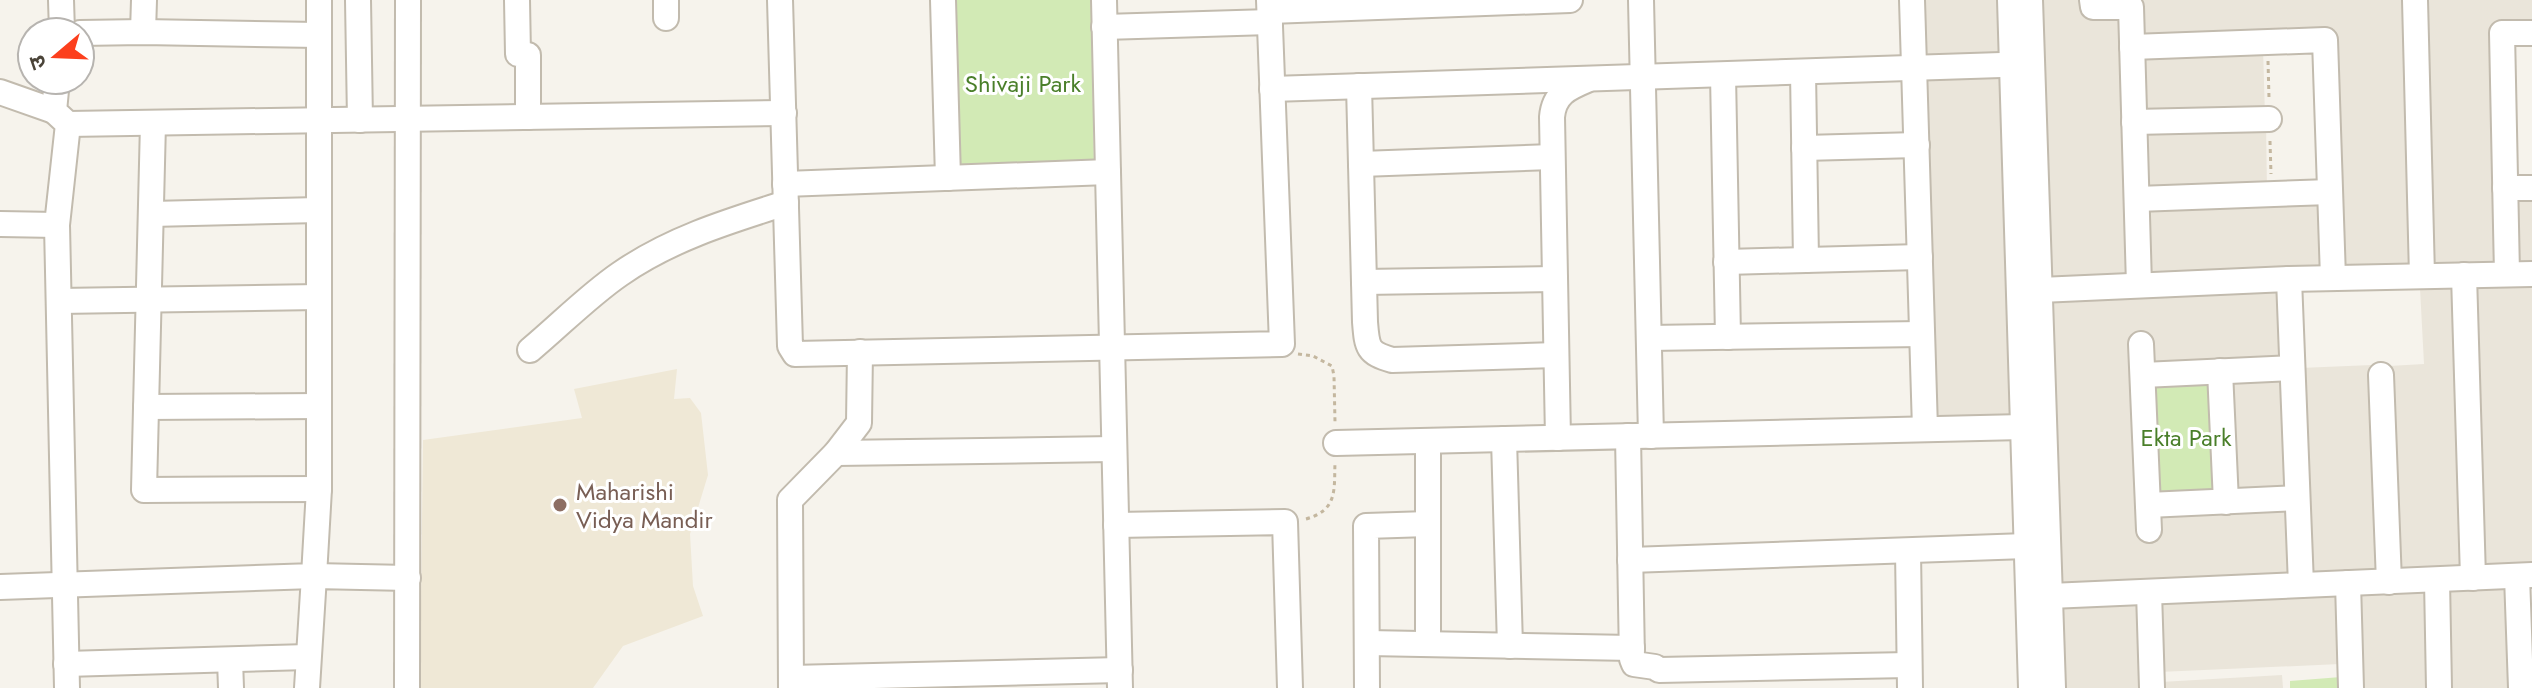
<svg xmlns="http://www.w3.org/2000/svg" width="2532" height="688" font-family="Jost,'Noto Sans Devanagari',sans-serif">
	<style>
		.residential { fill: #eae5da }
		.education { fill: #efe8d6 }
		.park { fill: #d2eab5 }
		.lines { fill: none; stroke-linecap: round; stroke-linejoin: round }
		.minor-casing { stroke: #c2bbae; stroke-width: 28 }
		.path { stroke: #c4b79f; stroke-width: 3; stroke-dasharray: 4 4; stroke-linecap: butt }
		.minor { stroke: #fff; stroke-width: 24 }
		.education-dot { fill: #8d6e63; stroke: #fff; stroke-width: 3 }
		.labels { text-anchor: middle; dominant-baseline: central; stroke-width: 6; stroke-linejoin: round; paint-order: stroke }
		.park-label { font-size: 24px; fill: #4a7f2a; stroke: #fff }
		.education-label { font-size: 24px; fill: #785e54; stroke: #fff; text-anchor: start }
	</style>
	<rect width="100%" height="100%" fill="#f6f3ec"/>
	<g class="residential">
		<polygon points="1919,0 2001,0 2003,56 1921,60"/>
		<polygon points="2040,0 2087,0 2123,14 2130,276 2048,279"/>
		<polygon points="2098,0 2404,0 2411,269 2340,272 2333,32 2139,39 2136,2"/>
		<polygon points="2424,0 2532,0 2532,28 2494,30 2499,268 2429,270"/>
		<polygon points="2263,48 2265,116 2140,118 2138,51"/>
		<polygon points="2003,76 2010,415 1932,419 1922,79"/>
		<polygon points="2266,123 2267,191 2143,195 2141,127"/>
		<polygon points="2511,196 2532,196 2532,267 2513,268"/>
		<polygon points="2325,197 2326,269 2147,275 2144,204"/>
		<polygon points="2473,284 2532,284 2532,566 2482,568"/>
		<polygon points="2420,288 2456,289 2464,567 2396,571 2389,366 2424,364"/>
		<polygon points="2283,290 2285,362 2150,367 2155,513 2290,506 2292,577 2059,586 2049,302"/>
		<polygon points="2372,365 2379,574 2309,576 2300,368"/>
		<polygon points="2287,375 2291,492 2229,494 2226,378"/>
		<polygon points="2511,586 2514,688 2450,688 2448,591"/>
		<polygon points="2424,591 2426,688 2360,688 2356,596"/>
		<polygon points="2339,592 2340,664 2159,672 2157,604"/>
		<polygon points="2141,603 2144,688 2063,688 2060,607"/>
		<polygon points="2282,675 2283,688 2162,688 2161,682"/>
	</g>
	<polygon class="education" points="677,369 674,399 690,398 701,413 708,475 690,534 693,586 703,616 623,646 593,688 420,688 423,440 582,418 574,389"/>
	<g class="park">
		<polygon points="952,0 1091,0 1094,165 957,170"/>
		<polygon points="2217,378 2222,494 2155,497 2150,380"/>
		<polygon points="2341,677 2341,688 2290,688 2290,681"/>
	</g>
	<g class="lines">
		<g class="minor-casing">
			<g id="minor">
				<polyline points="61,0 62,32"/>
				<polyline points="358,0 360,120"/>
				<polyline points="517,0 518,54 528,55 528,117"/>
				<polyline points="666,0 666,18"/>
				<polyline points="780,0 790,346 795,354 1282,344 1269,0"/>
				<polyline points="943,0 948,178"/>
				<polyline points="1104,0 1120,688"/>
				<polyline points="1641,0 1651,436"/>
				<polyline points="1912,0 1925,429"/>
				<polyline points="2010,0 2031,688"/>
				<polyline points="2030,0 2053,688"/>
				<polyline points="2092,0 2093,7 2131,7 2139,285"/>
				<polyline points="2415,0 2422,276"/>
				<polyline points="1270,11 1570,0"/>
				<polyline points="1104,27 1270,22"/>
				<polyline points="143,32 144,0"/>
				<polyline points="80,33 143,32 319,35"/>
				<polyline points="2132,47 2325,40 2333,278"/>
				<polyline points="1803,72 1806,260"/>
				<polyline points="1723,75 1728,337"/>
				<polyline points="57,80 54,111 68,124 57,225 67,688"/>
				<path d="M1359 86 1365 322C1367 347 1367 353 1392 360L1556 355"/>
				<polyline points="1272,89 2032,64"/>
				<polyline points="0,92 54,111"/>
				<polyline points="2134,122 2269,119"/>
				<polyline points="153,123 144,490 319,489"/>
				<polyline points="68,124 784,113"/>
				<polyline points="1804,148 1917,145"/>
				<polyline points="1361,164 1552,157"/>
				<polyline points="785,184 1108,172"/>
				<polyline points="2505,188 2532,188"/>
				<polyline points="2137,199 2330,192"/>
				<polyline points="151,214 319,210"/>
				<polyline points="0,224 57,225"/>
				<polyline points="1726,262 1920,257"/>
				<polyline points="2507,274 2502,33 2532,33"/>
				<polyline points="2464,275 2473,578"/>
				<polyline points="2289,279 2301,585"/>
				<polyline points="1364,282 1555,279"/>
				<polyline points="2040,290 2289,279 2532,274"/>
				<polyline points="59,301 319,297"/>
				<polyline points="1649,338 1922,334"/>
				<polyline points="2141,344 2149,530"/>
				<path d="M530 350C560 325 588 296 620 274 670 239 729 221 786 203"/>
				<polyline points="2220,371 2226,502"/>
				<polyline points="2143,375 2292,368"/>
				<polyline points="2381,375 2389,582"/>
				<polyline points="146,407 319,406"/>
				<polyline points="1628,436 1632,659 1634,664 1655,667 1659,670 1909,665"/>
				<path d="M1558 438 1552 117C1554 94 1568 88 1587 80"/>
				<polyline points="1504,439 1510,646"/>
				<polyline points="1336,443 2023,427"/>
				<polyline points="836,453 1114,449"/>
				<polyline points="2148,505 2297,498"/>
				<polyline points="1116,525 1285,522 1290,688"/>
				<polyline points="1908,551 1910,688"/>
				<polyline points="1630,560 2026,546"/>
				<polyline points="2517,576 2521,688"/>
				<polyline points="2437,580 2439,688"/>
				<polyline points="2348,583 2351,688"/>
				<polyline points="0,587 314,576 319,489 319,0"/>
				<polyline points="2149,592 2152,688"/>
				<polyline points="2050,596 2532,575"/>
				<polyline points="1368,643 1632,648"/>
				<polyline points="1428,643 1428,441"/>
				<polyline points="230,660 231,688"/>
				<polyline points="66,664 308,657"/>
				<polyline points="791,678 1120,670"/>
				<polyline points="307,688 314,576 408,578"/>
				<polyline points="407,688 408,0"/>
				<polyline points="791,688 790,500 836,453 859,423 860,352"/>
				<polyline points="1367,688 1366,526 1428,524"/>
			</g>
		</g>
		<g class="path">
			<polyline points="2268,61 2269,98"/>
			<polyline points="2270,141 2271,174"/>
			<polyline points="1298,354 1313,356 1332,366 1334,376 1335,422"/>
			<path d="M1306 519C1338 510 1334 490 1335 462"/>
		</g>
		<use href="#minor" class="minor"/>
	</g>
	<circle class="education-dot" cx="560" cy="505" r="8"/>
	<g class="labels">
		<g class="park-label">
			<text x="1023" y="83">Shivaji Park</text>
			<text x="2186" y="437">Ekta Park</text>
		</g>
		<g class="education-label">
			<text x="576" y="491">Maharishi<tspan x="576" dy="28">Vidya Mandir</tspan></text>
		</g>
	</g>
	<g transform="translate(56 56) rotate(251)"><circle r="38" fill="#ffffff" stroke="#b7b4b0" stroke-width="2"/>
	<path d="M0-6L14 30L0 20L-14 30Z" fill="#fc3f1d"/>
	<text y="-12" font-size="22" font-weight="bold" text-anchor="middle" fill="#4b4439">उ</text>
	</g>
</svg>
